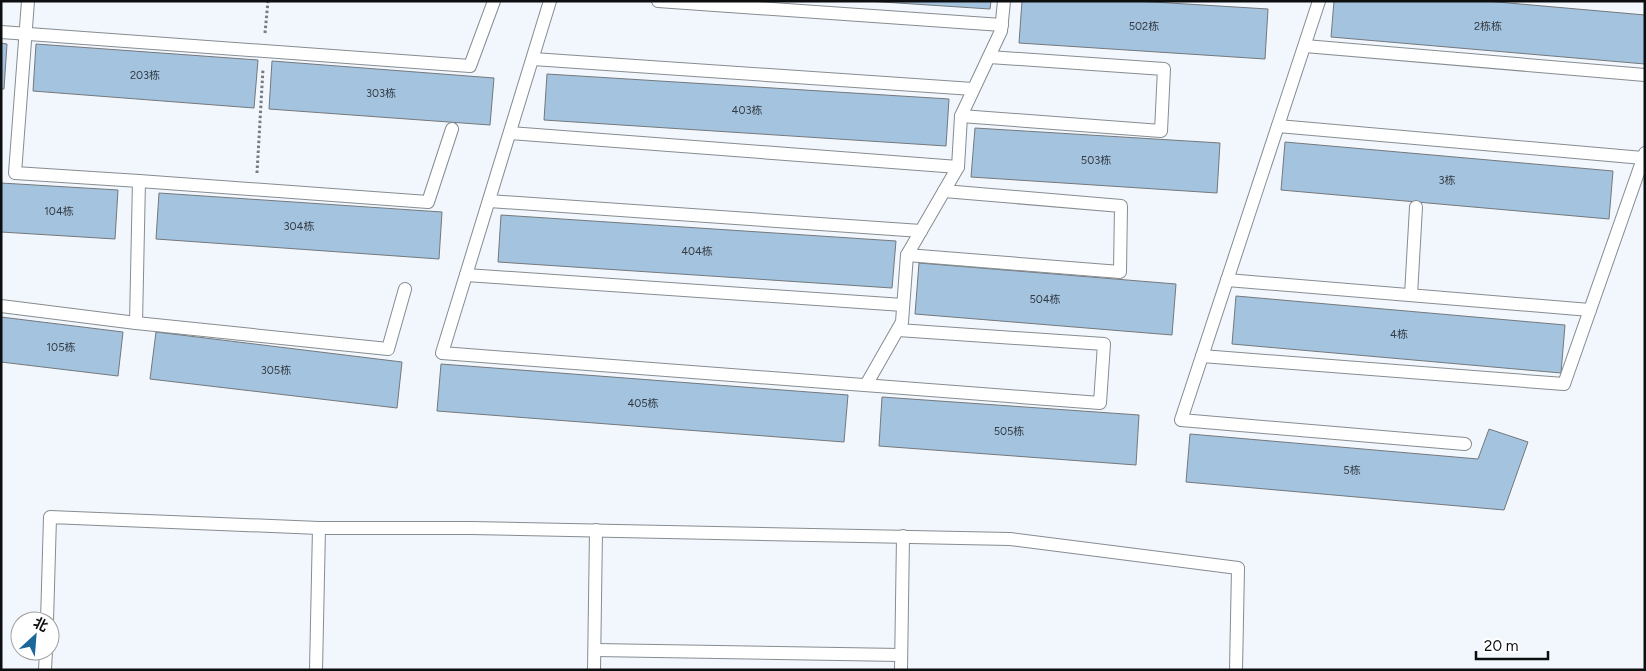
<svg xmlns="http://www.w3.org/2000/svg" width="1646" height="671" font-family="Figtree,'Noto Sans SC',sans-serif">
	<style>
		.building { fill: #a4c3de; stroke: #73787c }
		.lines { fill: none; stroke-linecap: round; stroke-linejoin: round }
		.lane-casing { stroke: #868c90; stroke-width: 14 }
		.path { stroke: #787b7e; stroke-width: 3; stroke-dasharray: 2.5 2.5; stroke-linecap: butt }
		.lane { stroke: #fff; stroke-width: 12 }
		.labels { text-anchor: middle; dominant-baseline: central; stroke-width: 5; stroke-linejoin: round; paint-order: stroke }
		.number-label { font-size: 11px; fill: #333b44 }
	</style>
	<rect width="100%" height="100%" fill="#f1f7fc"/>
	<g class="building">
		<polygon points="867,1 991,1 990,9"/>
		<polygon points="1022,1 1137,1 1268,9 1265,59 1019,43"/>
		<polygon points="1334,1 1486,1 1645,15 1645,64 1331,37"/>
		<polygon points="1,43 7,44 4,89 1,89"/>
		<polygon points="36,44 258,60 254,108 33,91"/>
		<polygon points="272,61 494,78 490,125 269,109"/>
		<polygon points="547,74 949,99 946,146 544,120"/>
		<polygon points="975,128 1220,143 1217,193 971,177"/>
		<polygon points="1285,142 1613,171 1609,219 1281,190"/>
		<polygon points="1,183 118,190 115,239 1,232"/>
		<polygon points="159,193 442,212 439,259 156,239"/>
		<polygon points="501,215 896,241 892,288 498,262"/>
		<polygon points="919,263 1176,284 1172,335 915,314"/>
		<polygon points="1236,296 1565,325 1561,373 1232,344"/>
		<polygon points="1,317 123,332 118,376 1,362"/>
		<polygon points="156,332 402,362 397,408 150,379"/>
		<polygon points="441,364 848,395 844,442 437,411"/>
		<polygon points="882,397 1139,415 1136,465 879,446"/>
		<polygon points="1489,429 1528,442 1504,510 1186,482 1190,434 1478,459"/>
	</g>
	<g class="lines">
		<g class="lane-casing">
			<g id="lane">
				<polyline points="28,1 15,173 139,181 136,323"/>
				<polyline points="550,1 442,353 1100,403 1104,344 898,330"/>
				<polyline points="658,1 1002,25"/>
				<polyline points="1319,1 1181,420 1465,444"/>
				<polyline points="1,32 470,66 494,1"/>
				<polyline points="1305,46 1645,75"/>
				<polyline points="533,59 973,89"/>
				<polyline points="961,116 1161,131 1164,69 989,57"/>
				<polyline points="1278,126 1643,158"/>
				<polyline points="510,133 958,167"/>
				<polyline points="139,181 428,202 452,129"/>
				<polyline points="489,201 921,231"/>
				<polyline points="907,255 1120,272 1121,206 944,191"/>
				<polyline points="466,275 903,305"/>
				<polyline points="1227,280 1590,310"/>
				<polyline points="1411,295 1416,207"/>
				<polyline points="1,306 136,323 388,349 405,289"/>
				<polyline points="1202,356 1564,384 1645,153"/>
				<polyline points="866,385 902,322 907,255 958,167 961,116 1001,31 1004,1"/>
				<polyline points="47,621 50,517 319,528 471,528 1010,539 1238,568 1236,670"/>
				<polyline points="595,650 901,655"/>
				<polyline points="45,670 46,651"/>
				<polyline points="316,670 319,528"/>
				<polyline points="594,670 596,530"/>
				<polyline points="901,670 903,536"/>
			</g>
		</g>
		<g class="path">
			<polyline points="265,33 268,1"/>
			<polyline points="257,173 263,69"/>
		</g>
		<use href="#lane" class="lane"/>
	</g>
	<g class="labels">
		<g class="number-label">
			<text x="1144" y="26">502栋</text>
			<text x="1488" y="26">2栋栋</text>
			<text x="145" y="75">203栋</text>
			<text x="381" y="93">303栋</text>
			<text x="747" y="110">403栋</text>
			<text x="1096" y="160">503栋</text>
			<text x="1447" y="180">3栋</text>
			<text x="59" y="211">104栋</text>
			<text x="299" y="226">304栋</text>
			<text x="697" y="251">404栋</text>
			<text x="1045" y="299">504栋</text>
			<text x="1399" y="334">4栋</text>
			<text x="61" y="347">105栋</text>
			<text x="276" y="370">305栋</text>
			<text x="643" y="403">405栋</text>
			<text x="1009" y="431">505栋</text>
			<text x="1352" y="470">5栋</text>
		</g>
	</g>
	<rect width="1646" height="671" fill="none" stroke="#0d0e10" stroke-width="5"/>
	<g transform="translate(35 636) rotate(26)"><circle r="24" fill="#ffffff" stroke="#9e9f9f"/>
	<path d="M0-4L9 19L0 12L-9 19Z" fill="#1c6699"/>
	<text y="-8" font-size="14" font-weight="bold" text-anchor="middle" fill="#0d0e10">北</text>
	</g>
	<path d="M1476 651v8h72v-8" fill="none" stroke="#0d0e10" stroke-width="2.5"/>
	<text x="1484" y="651" font-size="15" fill="#0d0e10" stroke="#ffffff" stroke-width="4" paint-order="stroke">20 m</text>
</svg>
